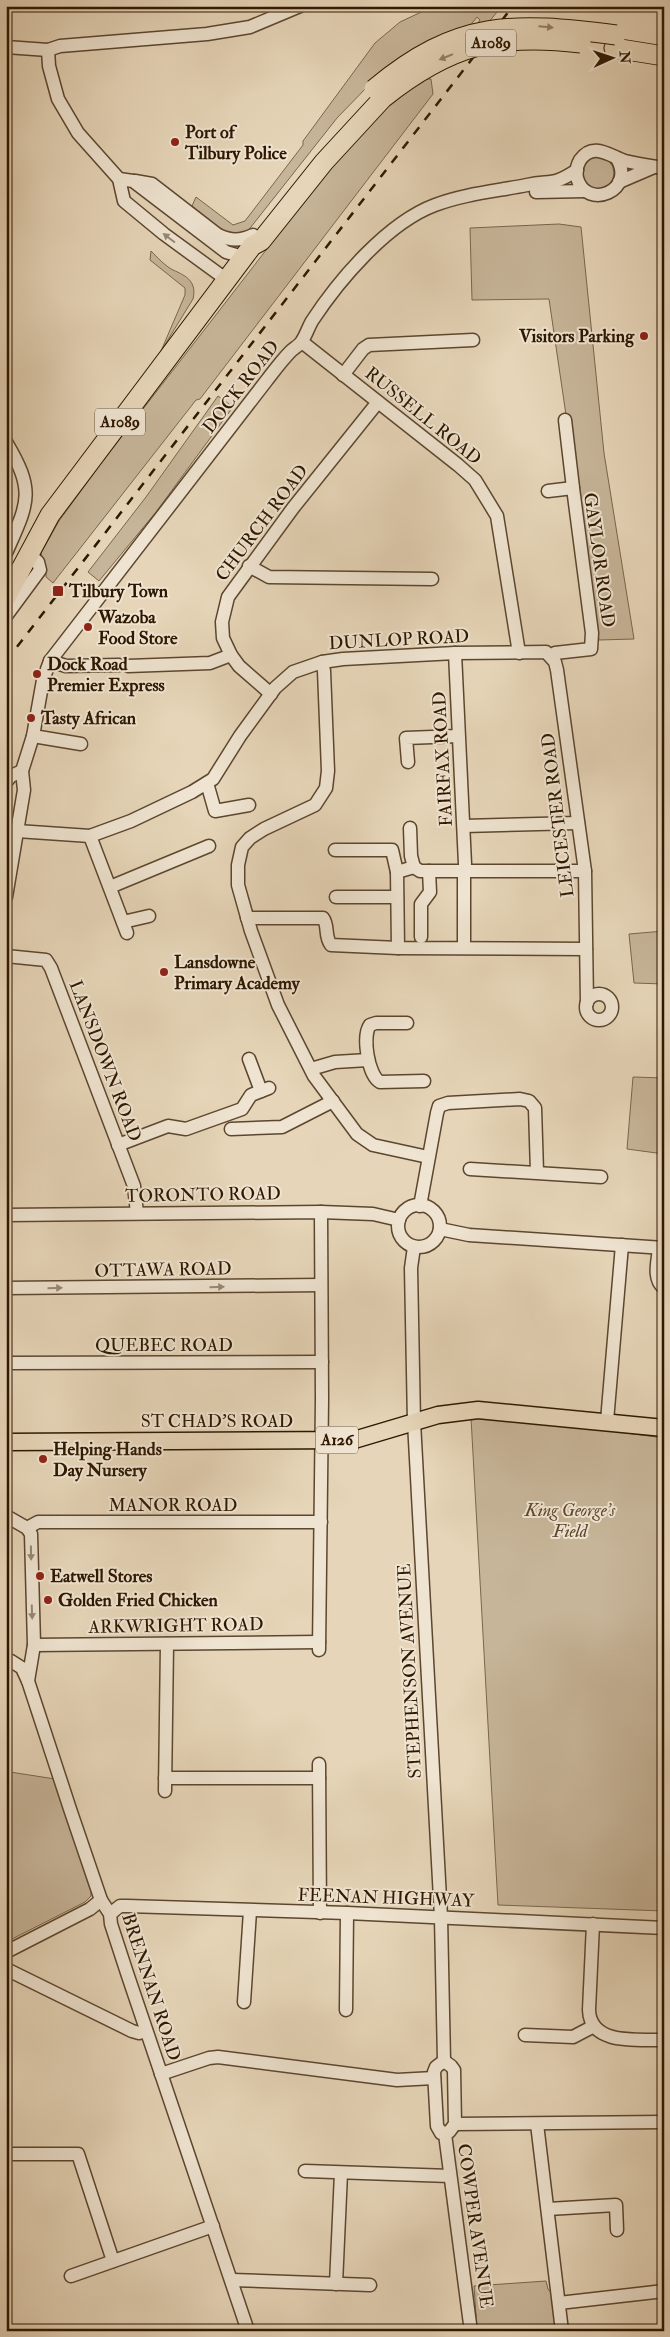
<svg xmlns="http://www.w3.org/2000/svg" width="670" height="2337" font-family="'IM FELL Double Pica',serif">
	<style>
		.green { fill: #c7b599; stroke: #7a664d }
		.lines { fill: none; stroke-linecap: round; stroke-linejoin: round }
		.minor-casing { stroke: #5c462f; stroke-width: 15 }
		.major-casing { stroke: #2e1701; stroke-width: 19 }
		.highway-casing { stroke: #2e1701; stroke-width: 21 }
		.minor { stroke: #efe4d1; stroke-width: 12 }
		.major { stroke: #e6d5b8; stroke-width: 16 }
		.highway { stroke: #e6d5b8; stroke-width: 19 }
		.rail { stroke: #2e1701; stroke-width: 2.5; stroke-dasharray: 9 9; stroke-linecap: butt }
		.highway-bridge-casing { stroke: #2e1701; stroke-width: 21; stroke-linecap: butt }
		.highway-bridge { stroke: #e6d5b8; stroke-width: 19 }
		.oneway { fill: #938066 }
		.oneway2 { fill: #988873 }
		.poi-dot { fill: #8f2418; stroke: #efe4d1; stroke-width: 2 }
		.labels { text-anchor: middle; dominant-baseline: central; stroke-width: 4; stroke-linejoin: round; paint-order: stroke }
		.shield { fill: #efe4d1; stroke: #68543f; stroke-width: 1 }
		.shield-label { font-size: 16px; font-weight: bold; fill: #2e1701 }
		.poi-label { font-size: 18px; font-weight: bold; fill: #2e1701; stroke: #efe4d1; text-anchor: start }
		.street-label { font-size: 18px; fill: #2e1701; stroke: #efe4d1 }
		.park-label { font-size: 18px; font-style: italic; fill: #5c462f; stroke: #efe4d1 }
	</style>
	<rect width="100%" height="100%" fill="#e6d5b8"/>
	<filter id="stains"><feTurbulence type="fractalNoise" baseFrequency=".004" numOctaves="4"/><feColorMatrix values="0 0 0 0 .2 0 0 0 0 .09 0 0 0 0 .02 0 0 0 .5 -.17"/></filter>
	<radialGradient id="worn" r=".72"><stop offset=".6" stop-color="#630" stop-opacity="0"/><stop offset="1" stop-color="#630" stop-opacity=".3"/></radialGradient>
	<g class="green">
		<path d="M434 6H502L488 23 475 27 480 20 477 17 469 27 369 85 337 118 247 232C224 238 209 219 192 206L196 197 233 225 245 221 303 145V141L375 43 400 22Z"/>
		<polygon points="423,79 431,79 433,94 200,399 196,400 53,583 46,577 46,569 41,553 59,521 102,462 325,174 386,105 392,104"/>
		<circle cx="598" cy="173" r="16"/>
		<polygon points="559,224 581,227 604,453 634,639 599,640 549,299 472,300 470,228"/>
		<path d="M151 251C157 257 165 266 173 270 187 276 197 282 193 299L161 351 185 295V288L150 260Z"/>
		<polygon points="218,396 233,407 156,512 99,581 88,572 146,497"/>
		<polygon points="664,931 664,984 634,983 629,934"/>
		<polygon points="633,1077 664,1078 664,1154 627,1149"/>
		<polygon points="471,1418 558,1424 664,1438 664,1911 498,1905"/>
		<polygon points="10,1772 55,1779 91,1892 91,1896 85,1902 6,1942 6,1800 10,1800"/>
		<polygon points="546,2281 548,2289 552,2294 557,2331 475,2331 477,2330 474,2286"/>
	</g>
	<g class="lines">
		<g class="minor-casing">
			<g id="minor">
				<polyline points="6,47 48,50 60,46 207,34 250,27 300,6"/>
				<polyline points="48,50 49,66 58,99 78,133 119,179 124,201 164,234 227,280"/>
				<path d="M616 157C638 191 586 211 577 178 576 172 577 165 580 160 593 141 610 156 625 161 638 164 651 166 664 168"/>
				<polyline points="119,179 133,181 226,252 243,257"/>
				<path d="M135 181 152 184 218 235C231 241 240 241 253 235"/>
				<polyline points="619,182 654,167"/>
				<polyline points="536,192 585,191"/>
				<polyline points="302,342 458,465 475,480 497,516 519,653"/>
				<polyline points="343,375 363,349 369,345 473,340"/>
				<polyline points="565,420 573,488"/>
				<path d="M6 442C36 492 28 503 6 553"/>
				<polyline points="548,491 573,488 592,633 591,649 555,653 551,656"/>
				<polyline points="249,566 269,577 432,579"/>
				<polyline points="6,616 40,570 38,562 29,554"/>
				<polyline points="455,653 465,864"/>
				<polyline points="50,661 66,666 119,665"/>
				<polyline points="322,662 324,671 328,771 326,788 315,805 264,829 250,838 242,847 238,865 238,885 251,931 278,1005 314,1076 357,1134 373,1145 428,1157"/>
				<polyline points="128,666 210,663 231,655"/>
				<polyline points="271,694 239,666 231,655 223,638 222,622 228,597 293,508 378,402"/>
				<polyline points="33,736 81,744"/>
				<polyline points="408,762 406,738 458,736"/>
				<polyline points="6,782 11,776 22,771"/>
				<polyline points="207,783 215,811 249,805"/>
				<polyline points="464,826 578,823"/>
				<polyline points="410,828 411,856 414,867 420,871 585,871"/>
				<polyline points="17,831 90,836 131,821 192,792 213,779 240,736 275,688 293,672 322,662 343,659 455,653 546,652 555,662 557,670 585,871 587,1003"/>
				<polyline points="90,836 127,933"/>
				<polyline points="335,850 392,850 397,872"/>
				<polyline points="464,871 464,942"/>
				<polyline points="110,887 209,846"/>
				<path d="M6 897 24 790 22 771 33 736 43 680 50 661 267 380C274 371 282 360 291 351 294 348 300 345 302 341 306 335 308 328 312 321 339 280 387 223 435 205 464 194 497 191 527 185 552 180 553 186 577 170"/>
				<polyline points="336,897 397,897"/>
				<path d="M247 918H323C329 926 324 936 331 945L398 948 586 949"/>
				<polyline points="123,922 149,916"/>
				<polyline points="421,937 421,904 430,892 429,871"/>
				<polyline points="398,948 397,872 414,867"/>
				<polyline points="6,956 46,960 51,968 134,1186 137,1213"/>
				<circle cx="599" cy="1007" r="13"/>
				<path d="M407 1023H376L370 1025C362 1036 368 1075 380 1082L424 1081"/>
				<polyline points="249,1059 261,1091"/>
				<polyline points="311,1069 335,1062 368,1060"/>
				<polyline points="231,1129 282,1127 333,1101"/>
				<polyline points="118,1145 168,1126 186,1129 242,1109 251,1095 269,1088"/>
				<polyline points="470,1169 601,1177"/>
				<circle cx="419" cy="1226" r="21"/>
				<polyline points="420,1206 437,1113 439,1106 448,1103 520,1099 529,1101 535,1108 537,1172"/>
				<polyline points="6,1215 321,1212 373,1214 399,1220"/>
				<polyline points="440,1229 469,1235 664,1248"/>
				<polyline points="414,1247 411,1268 414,1422 441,1917 444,2061"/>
				<path d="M659 1248C658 1261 652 1279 664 1288"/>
				<polyline points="6,1288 321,1285"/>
				<polyline points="6,1363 322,1362"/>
				<polyline points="607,1421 622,1245"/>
				<polyline points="6,1516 27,1528 31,1534 34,1645 28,1681"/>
				<polyline points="27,1528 38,1522 321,1522"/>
				<polyline points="34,1645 319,1642"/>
				<polyline points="319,1650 322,1399 321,1212"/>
				<polyline points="11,1661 22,1668 28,1681 70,1809 101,1900 110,1914 111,1924 127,1973 248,2331"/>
				<polyline points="319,1764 320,1913"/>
				<polyline points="165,1778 319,1778"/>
				<polyline points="165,1791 167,1644"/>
				<polyline points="110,1914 120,1906 127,1906 347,1913 664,1928"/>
				<path d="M593 1924 589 2010C590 2046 639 2039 664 2040"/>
				<polyline points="6,1952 90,1909 101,1900"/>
				<polyline points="6,1969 132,2031 139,2033 146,2031"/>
				<polyline points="244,2002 250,1911"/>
				<polyline points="346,2010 347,1913"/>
				<polyline points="525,2035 573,2037 594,2026"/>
				<polygon points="444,2061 451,2066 454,2070 455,2124 449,2132 441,2133 437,2126 434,2072 436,2067"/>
				<polyline points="161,2074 209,2058 218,2057 397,2080 434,2078"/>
				<polyline points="455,2124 664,2122"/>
				<polyline points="537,2124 562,2331"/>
				<polyline points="445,2134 470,2324"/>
				<polyline points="6,2154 78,2154 113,2261"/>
				<polyline points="305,2171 450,2176"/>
				<polyline points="548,2209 616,2205 617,2230"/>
				<polyline points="71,2276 213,2226"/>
				<polyline points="232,2280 370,2285"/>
				<polyline points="336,2284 341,2173"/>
				<polyline points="559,2303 664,2291"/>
			</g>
		</g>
		<g class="major-casing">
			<polyline id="major" points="6,1442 354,1440 438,1415 478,1410 664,1428"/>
		</g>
		<g class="highway-casing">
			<g id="highway">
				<polyline points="614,48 664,56"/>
				<polyline points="6,597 50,515 252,246 261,241 324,162 383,98"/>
			</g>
		</g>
		<use href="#minor" class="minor"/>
		<use href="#major" class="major"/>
		<use href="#highway" class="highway"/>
		<polyline class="rail" points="6,661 513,6"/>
		<g class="highway-bridge-casing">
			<g id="highway-bridge">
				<path d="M374 89C458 19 513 22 616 35"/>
				<path d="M383 98C450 45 496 33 581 43"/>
			</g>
		</g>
		<use href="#highway-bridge" class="highway-bridge"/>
	</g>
	<defs><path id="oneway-solid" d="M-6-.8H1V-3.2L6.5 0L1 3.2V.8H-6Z" transform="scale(1.25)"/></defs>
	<g class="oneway">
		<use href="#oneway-solid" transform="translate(546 27) rotate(5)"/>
		<use href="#oneway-solid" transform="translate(446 57) rotate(158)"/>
	</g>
	<g class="oneway2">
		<use href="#oneway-solid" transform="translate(169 238) rotate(-143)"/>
		<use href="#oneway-solid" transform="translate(217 1287) rotate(-1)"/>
		<use href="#oneway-solid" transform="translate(55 1288) rotate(-1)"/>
		<use href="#oneway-solid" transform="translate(31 1553) rotate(89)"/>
		<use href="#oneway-solid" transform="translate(32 1612) rotate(88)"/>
	</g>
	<g class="poi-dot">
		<circle cx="175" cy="142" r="5"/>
		<circle cx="644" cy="336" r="5"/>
		<rect x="52" y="585" width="12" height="12" rx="2.5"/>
		<circle cx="88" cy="627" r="5"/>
		<circle cx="37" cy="674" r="5"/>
		<circle cx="31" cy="718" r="5"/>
		<circle cx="164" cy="972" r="5"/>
		<circle cx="43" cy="1459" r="5"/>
		<circle cx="40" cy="1576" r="5"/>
		<circle cx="48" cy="1600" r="5"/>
	</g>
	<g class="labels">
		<g class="shield">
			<rect x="466" y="29.5" width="50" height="27" rx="4"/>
			<rect x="95" y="408.5" width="50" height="27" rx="4"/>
			<rect x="316" y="1426.5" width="42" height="27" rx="4"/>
		</g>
		<g class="shield-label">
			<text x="491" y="43">A1089</text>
			<text x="120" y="422">A1089</text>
			<text x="337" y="1440">A126</text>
		</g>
		<g class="poi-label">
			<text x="185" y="132">Port of<tspan x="185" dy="21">Tilbury Police</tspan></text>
			<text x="634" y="336" text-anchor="end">Visitors Parking</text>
			<text x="69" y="591">Tilbury Town</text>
			<text x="98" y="617">Wazoba<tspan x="98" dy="21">Food Store</tspan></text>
			<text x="47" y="664">Dock Road<tspan x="47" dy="21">Premier Express</tspan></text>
			<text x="41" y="718">Tasty African</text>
			<text x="174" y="962">Lansdowne<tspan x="174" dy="21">Primary Academy</tspan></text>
			<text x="53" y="1449">Helping Hands<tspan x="53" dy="21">Day Nursery</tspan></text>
			<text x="50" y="1576">Eatwell Stores</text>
			<text x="58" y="1600">Golden Fried Chicken</text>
		</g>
		<g class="street-label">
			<text transform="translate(241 387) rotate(-52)">DOCK ROAD</text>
			<text transform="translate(423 416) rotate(39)">RUSSELL ROAD</text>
			<text transform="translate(262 523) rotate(-53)">CHURCH ROAD</text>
			<text transform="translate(599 560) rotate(82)">GAYLOR ROAD</text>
			<text transform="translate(399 640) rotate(-3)">DUNLOP ROAD</text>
			<text transform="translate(443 759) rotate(-93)">FAIRFAX ROAD</text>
			<text transform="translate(558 815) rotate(-97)">LEICESTER ROAD</text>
			<text transform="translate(105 1061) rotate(69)">LANSDOWN ROAD</text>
			<text transform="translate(203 1195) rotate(-1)">TORONTO ROAD</text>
			<text transform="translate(163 1270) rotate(-1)">OTTAWA ROAD</text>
			<text x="164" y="1345">QUEBEC ROAD</text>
			<text x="217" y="1421">ST CHAD'S ROAD</text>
			<text x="173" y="1505">MANOR ROAD</text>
			<text transform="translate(176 1626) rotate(-1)">ARKWRIGHT ROAD</text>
			<text transform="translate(410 1671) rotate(-93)">STEPHENSON AVENUE</text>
			<text transform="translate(386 1898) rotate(2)">FEENAN HIGHWAY</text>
			<text transform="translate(151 1987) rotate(72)">BRENNAN ROAD</text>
			<text transform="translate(475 2226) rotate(82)">COWPER AVENUE</text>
		</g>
		<g class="park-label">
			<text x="570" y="1510">King George's<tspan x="570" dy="21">Field</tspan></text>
		</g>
	</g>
	<rect width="670" height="2337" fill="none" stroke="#e6d5b8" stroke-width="25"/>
	<rect x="8" y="8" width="655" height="2322" fill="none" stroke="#2e1701" stroke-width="2.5"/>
	<rect x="12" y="12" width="645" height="2312" fill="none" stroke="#2e1701"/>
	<g transform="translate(612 58) rotate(87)" stroke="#efe4d1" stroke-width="4" paint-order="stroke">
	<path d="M0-4L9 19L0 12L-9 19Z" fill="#2e1701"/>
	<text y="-8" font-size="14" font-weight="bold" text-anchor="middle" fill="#2e1701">N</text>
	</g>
	<rect width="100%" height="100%" filter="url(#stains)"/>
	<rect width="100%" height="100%" fill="url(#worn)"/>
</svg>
